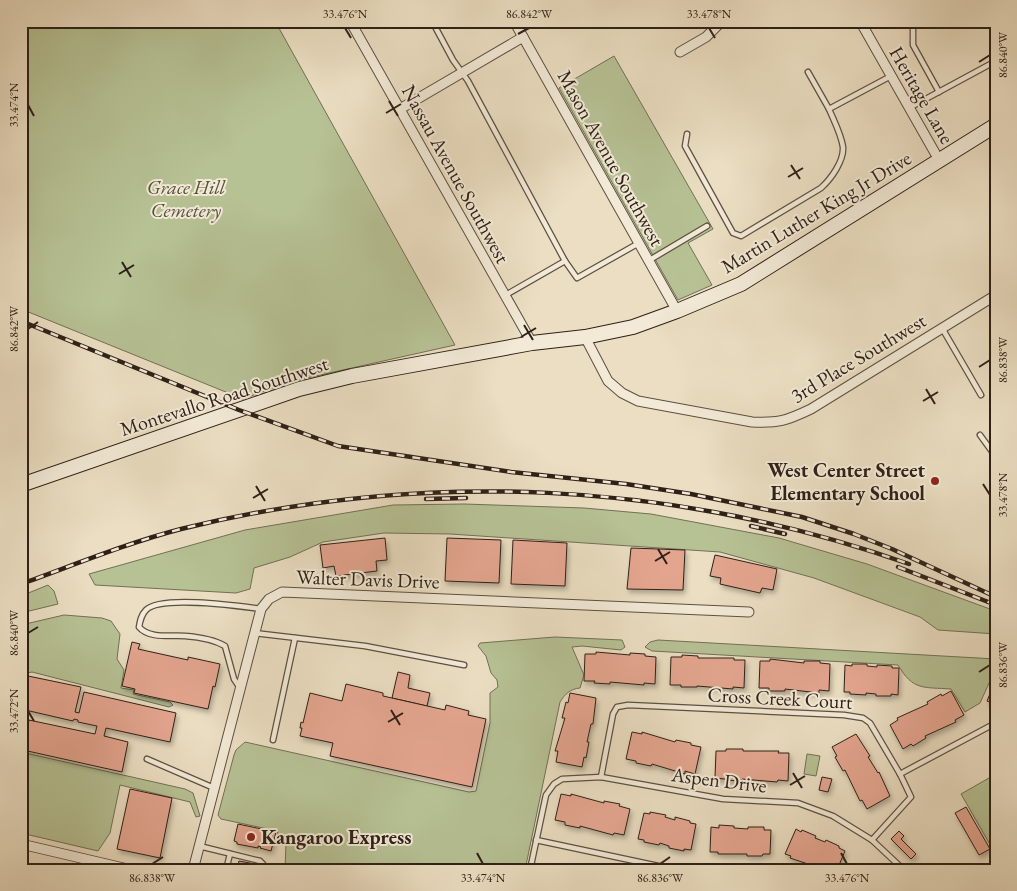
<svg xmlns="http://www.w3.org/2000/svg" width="1017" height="891" font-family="'EB Garamond',serif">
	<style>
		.green { fill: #b6c194; stroke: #727056 }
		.building { fill: #e4a58f; stroke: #2e2017; filter: url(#shadow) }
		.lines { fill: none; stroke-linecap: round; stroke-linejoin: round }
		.lane-casing { stroke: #5d5042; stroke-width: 7 }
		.street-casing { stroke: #5d5042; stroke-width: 11 }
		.secondary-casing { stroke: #2e2017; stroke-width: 16 }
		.lane { stroke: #f2ead7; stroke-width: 4.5 }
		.street { stroke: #f2ead7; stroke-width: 9 }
		.secondary { stroke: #f2ead7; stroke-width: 14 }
		.rail-casing { stroke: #2e2017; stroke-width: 4.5 }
		.rail { stroke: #f2ead7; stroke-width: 2.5; stroke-dasharray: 8; stroke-linecap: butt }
		.ticks { fill: none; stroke: #2e2017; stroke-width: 2 }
		.poi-dot { fill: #8f2418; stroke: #f2ead7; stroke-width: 2 }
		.labels { text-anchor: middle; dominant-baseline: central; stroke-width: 4; stroke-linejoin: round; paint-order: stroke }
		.street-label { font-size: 20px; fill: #2e2017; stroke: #f2ead7 }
		.park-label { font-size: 20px; font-style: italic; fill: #57503c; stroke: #f2ead7 }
		.poi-label { font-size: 20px; font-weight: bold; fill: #2e2017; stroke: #f2ead7; text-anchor: end }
		.neatline { fill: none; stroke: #2e2017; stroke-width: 2 }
		.ticks-label { font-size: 12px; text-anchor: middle; fill: #2e2017 }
	</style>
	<defs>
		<filter id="shadow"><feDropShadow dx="2" dy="3.5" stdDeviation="2.5" flood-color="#0004"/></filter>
	</defs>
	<rect width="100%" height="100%" fill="#ebdec2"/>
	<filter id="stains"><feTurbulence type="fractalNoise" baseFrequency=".004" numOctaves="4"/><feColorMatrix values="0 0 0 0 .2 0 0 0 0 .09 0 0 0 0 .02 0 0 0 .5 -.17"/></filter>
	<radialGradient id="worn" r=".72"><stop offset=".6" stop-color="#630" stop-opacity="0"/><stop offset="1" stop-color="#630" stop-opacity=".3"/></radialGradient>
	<g class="green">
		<polygon points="21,21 275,21 455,345 289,382 243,399 21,309"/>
		<polygon points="614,56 713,229 688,243 712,285 678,300 559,88"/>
		<polygon points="464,504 584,508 651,514 779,538 867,564 990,609 996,612 996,634 938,630 920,617 814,578 720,552 450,534 384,533 323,542 290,557 254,568 250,589 236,593 95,585 89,574 245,530 393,505"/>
		<polygon points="48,585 54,591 58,604 21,613 21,596"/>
		<polygon points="64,615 102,618 111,621 120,634 117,659 124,670 121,688 134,690 133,694 170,702 173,705 169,707 32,672 24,674 21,700 21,625"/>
		<path d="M555 637 622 640 625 647 621 650 582 646 572 647 584 675 580 688C570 689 565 694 560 702L525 870H285L286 843 283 838 279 837 277 831 221 819 218 815 234 755 236 750 245 742 469 792 476 791 490 723V693L498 687 497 680 491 673 486 656 478 646 480 643Z"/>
		<path d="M658 640 996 659V676L990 681 980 703 965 712 951 689C924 687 913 691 898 665L652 651 645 647 650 642Z"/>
		<polygon points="21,752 185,789 193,793 200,816 196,817 190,802 120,785 110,833 98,851 21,833"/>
		<polygon points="807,754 820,756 816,776 804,774"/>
		<polygon points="996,774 996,855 961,794"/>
	</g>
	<g class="building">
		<polygon points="385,538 387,560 376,561 377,571 336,576 334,566 323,568 320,545"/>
		<polygon points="447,538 501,540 499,583 445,581"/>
		<polygon points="513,540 567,543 565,586 511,584"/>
		<polygon points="631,548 685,550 683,590 627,589"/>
		<polygon points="715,555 777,569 773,590 762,588 760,593 720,584 721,578 710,576"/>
		<polygon points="132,642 140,644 138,649 188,660 188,657 220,664 215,687 213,686 208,709 134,693 135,689 122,686"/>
		<polygon points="596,652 630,655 630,653 645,654 645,656 656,657 655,684 644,683 644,685 610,682 610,684 594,683 595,681 584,681 585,654 596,654"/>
		<polygon points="682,655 698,656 698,658 734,658 734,660 745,660 744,688 733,687 733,689 697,686 697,687 681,687 681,685 670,685 671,657 682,657"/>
		<polygon points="770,659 804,663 804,661 820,661 820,663 830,664 829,691 819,690 819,693 785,689 785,691 769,691 769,688 759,688 760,661 770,661"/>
		<polygon points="852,664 867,664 867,666 877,667 877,665 892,666 892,668 899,668 898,695 891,694 891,696 876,696 876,694 866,693 866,695 850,694 850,692 844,692 845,665 852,666"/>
		<polygon points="398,672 410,675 408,688 430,693 427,706 392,698"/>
		<polygon points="28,676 81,687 75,712 79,713 84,692 176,713 170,742 106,728 104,736 128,742 122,772 23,750 29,720 95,734 97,726 78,722 78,720 74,719 73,721 21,709"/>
		<polygon points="996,679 996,705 987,701"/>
		<polygon points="346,684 383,693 383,696 445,710 446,705 469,711 468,715 486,719 472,787 330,756 333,743 300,736 302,728 300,728 301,722 303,723 310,693 342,701"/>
		<polygon points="951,691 964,715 955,720 956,722 925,736 926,738 913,746 911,744 903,749 890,725 898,720 897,718 928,704 927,702 941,694 942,696"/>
		<polygon points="570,693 596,698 593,724 591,724 587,742 589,742 586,758 584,757 582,767 556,762 558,751 555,751 565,718 562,718 566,702 568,703"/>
		<polygon points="632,732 642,734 642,732 675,742 676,740 691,743 691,745 701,747 695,774 685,771 685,774 652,764 651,766 636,763 636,761 626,759"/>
		<polygon points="856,734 870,756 868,757 878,773 879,772 890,796 867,809 862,800 860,801 845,770 843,771 835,757 837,756 832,747"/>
		<polygon points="726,749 743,749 743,751 779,751 778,753 789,753 788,781 778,780 777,782 742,779 742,781 725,780 725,779 715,778 716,751 726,751"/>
		<polygon points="822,777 832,779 828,792 819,790"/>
		<polygon points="130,789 172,798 160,858 117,849"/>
		<polygon points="561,794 571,796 571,794 604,803 604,801 620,804 619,806 630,809 624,835 614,833 613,835 580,826 580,828 565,825 565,822 555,820"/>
		<polygon points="966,807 990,849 979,855 955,813"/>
		<polygon points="650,812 666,815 665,817 675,820 675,817 690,821 690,823 696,824 691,850 684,849 684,851 669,848 669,846 660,843 659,845 644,842 644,840 638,839 644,813 650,814"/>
		<polygon points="238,824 276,832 271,851 260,848 261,847 258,846 258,848 237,844 237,842 234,841"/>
		<polygon points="719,825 734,826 734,828 748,829 748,827 764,827 764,830 771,830 770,854 763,854 762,856 747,856 747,854 718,854 718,852 710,852 711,827 719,828"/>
		<polygon points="796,829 801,832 802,830 816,836 815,838 825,842 826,840 839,846 839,848 845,851 837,870 817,870 814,868 814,866 790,858 791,856 785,854"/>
		<polygon points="899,831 904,836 901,839 916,854 911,859 891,839"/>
		<polygon points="239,861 255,864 254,870 237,870"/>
	</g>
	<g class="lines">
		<g class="lane-casing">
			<g id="lane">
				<polyline points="432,21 453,60 468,81 565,261 577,278 639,243"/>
				<polyline points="913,21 913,45 939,92"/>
				<polyline points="989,21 996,32"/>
				<polyline points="808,72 829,109"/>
				<polyline points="909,108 996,61"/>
				<path d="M687 134 685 146 733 233 741 236 821 188C831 179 844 161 843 147 841 134 834 121 829 109L891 76"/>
				<polyline points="648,261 707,226"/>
				<polyline points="504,296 565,261"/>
				<polyline points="942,328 981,395"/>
				<polyline points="980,435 996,457"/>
				<polyline points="254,633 365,646 464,665"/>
				<path d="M240 688 234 679 225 646C213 639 198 637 185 636 171 635 149 639 139 627 140 621 141 615 146 610 161 595 238 606 261 609"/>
				<polyline points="273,740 295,638"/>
				<polyline points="147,759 214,788"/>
				<polyline points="900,774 992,725 996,726"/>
				<polyline points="601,777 613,714 617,707 628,705 844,715 863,718 870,723 900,774 911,797 872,840"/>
				<polyline points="536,840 677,870"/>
				<polyline points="199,846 260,861 263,864 264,870"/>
				<polyline points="226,870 230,854"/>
				<polyline points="530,870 546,795 554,784 562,779 601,777 723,799 798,803 833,816 872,840 904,870"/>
			</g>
		</g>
		<g class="street-casing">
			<g id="street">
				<polyline points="350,21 532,343"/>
				<polyline points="514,21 677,311"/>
				<polyline points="860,21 939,160"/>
				<polyline points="680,52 706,37 722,21"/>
				<polyline points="400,109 523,37"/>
				<path d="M585 337 608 381 622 393 638 401 752 422C779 423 786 421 811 409L996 295"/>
				<polyline points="21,844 132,870"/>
				<polyline points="193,870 261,609 269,599 282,592 749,612"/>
			</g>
		</g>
		<g class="secondary-casing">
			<polyline id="secondary" points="21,485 299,389 352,376 532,343 585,337 633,327 677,311 741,284 996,125"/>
		</g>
		<use href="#lane" class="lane"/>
		<use href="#street" class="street"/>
		<use href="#secondary" class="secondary"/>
		<g class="rail-casing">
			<g id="rail">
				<polyline points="21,321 239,410 338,446 511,472 626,484 691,494 802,517 854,534 892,549 996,597"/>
				<polyline points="426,499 466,498"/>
				<polyline points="751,526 785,534"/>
				<polyline points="898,567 996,605"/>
				<path d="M21 584C74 565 127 543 181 529 425 469 673 481 909 564"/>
			</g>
		</g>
		<use href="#rail" class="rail"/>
	</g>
	<path class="ticks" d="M345 28 351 38M709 28 715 38M518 34 529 28M979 62 990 55M389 101 398 116M28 105 34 116M386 113 401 104M791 165 800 179M788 177 803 168M122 262 131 277M119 274 134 265M524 325 533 340M28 329 38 322M521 337 536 328M979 367 990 360M926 389 935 404M923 401 938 392M983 484 990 495M256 486 265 501M253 498 268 489M658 549 667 564M655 561 670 552M28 633 38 627M979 672 990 665M391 710 400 725M28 711 34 721M388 722 403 713M793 773 802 788M790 785 805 776M477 853 483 864M841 853 847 864M152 864 163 857M660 864 670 857"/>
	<g class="poi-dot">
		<circle cx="935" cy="481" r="5"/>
		<circle cx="251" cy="837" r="5"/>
	</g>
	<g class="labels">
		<g class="street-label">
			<text transform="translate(922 95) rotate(60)">Heritage Lane</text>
			<text transform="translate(611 158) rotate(61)">Mason Avenue Southwest</text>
			<text transform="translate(456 174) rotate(61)">Nassau Avenue Southwest</text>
			<text transform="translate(816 212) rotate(-31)">Martin Luther King Jr Drive</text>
			<text transform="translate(858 358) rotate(-31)">3rd Place Southwest</text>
			<text transform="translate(224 396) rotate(-18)">Montevallo Road Southwest</text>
			<text transform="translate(368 579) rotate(2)">Walter Davis Drive</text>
			<text transform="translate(780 698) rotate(3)">Cross Creek Court</text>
			<text transform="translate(719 780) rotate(7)">Aspen Drive</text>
		</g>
		<g class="park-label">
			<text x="186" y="187">Grace Hill<tspan x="186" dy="23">Cemetery</tspan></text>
		</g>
		<g class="poi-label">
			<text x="925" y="470">West Center Street<tspan x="925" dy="23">Elementary School</tspan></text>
			<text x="261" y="837" text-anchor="start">Kangaroo Express</text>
		</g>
	</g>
	<rect width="1017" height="891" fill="none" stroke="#ebdec2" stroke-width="55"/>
	<rect x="28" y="28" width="962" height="836" class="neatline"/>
	<g class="ticks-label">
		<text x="345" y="18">33.476°N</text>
		<text x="529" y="18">86.842°W</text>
		<text x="709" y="18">33.478°N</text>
		<text transform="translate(1003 55) rotate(-90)" y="4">86.840°W</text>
		<text transform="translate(14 105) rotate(-90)" y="4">33.474°N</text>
		<text transform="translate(14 329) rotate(-90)" y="4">86.842°W</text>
		<text transform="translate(1003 360) rotate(-90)" y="4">86.838°W</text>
		<text transform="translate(1003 495) rotate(-90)" y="4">33.478°N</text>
		<text transform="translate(14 633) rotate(-90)" y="4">86.840°W</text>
		<text transform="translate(1003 665) rotate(-90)" y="4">86.836°W</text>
		<text transform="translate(14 711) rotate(-90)" y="4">33.472°N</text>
		<text x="152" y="882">86.838°W</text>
		<text x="483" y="882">33.474°N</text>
		<text x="660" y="882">86.836°W</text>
		<text x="847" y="882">33.476°N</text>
	</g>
	<rect width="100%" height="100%" filter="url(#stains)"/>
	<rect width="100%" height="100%" fill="url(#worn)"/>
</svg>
